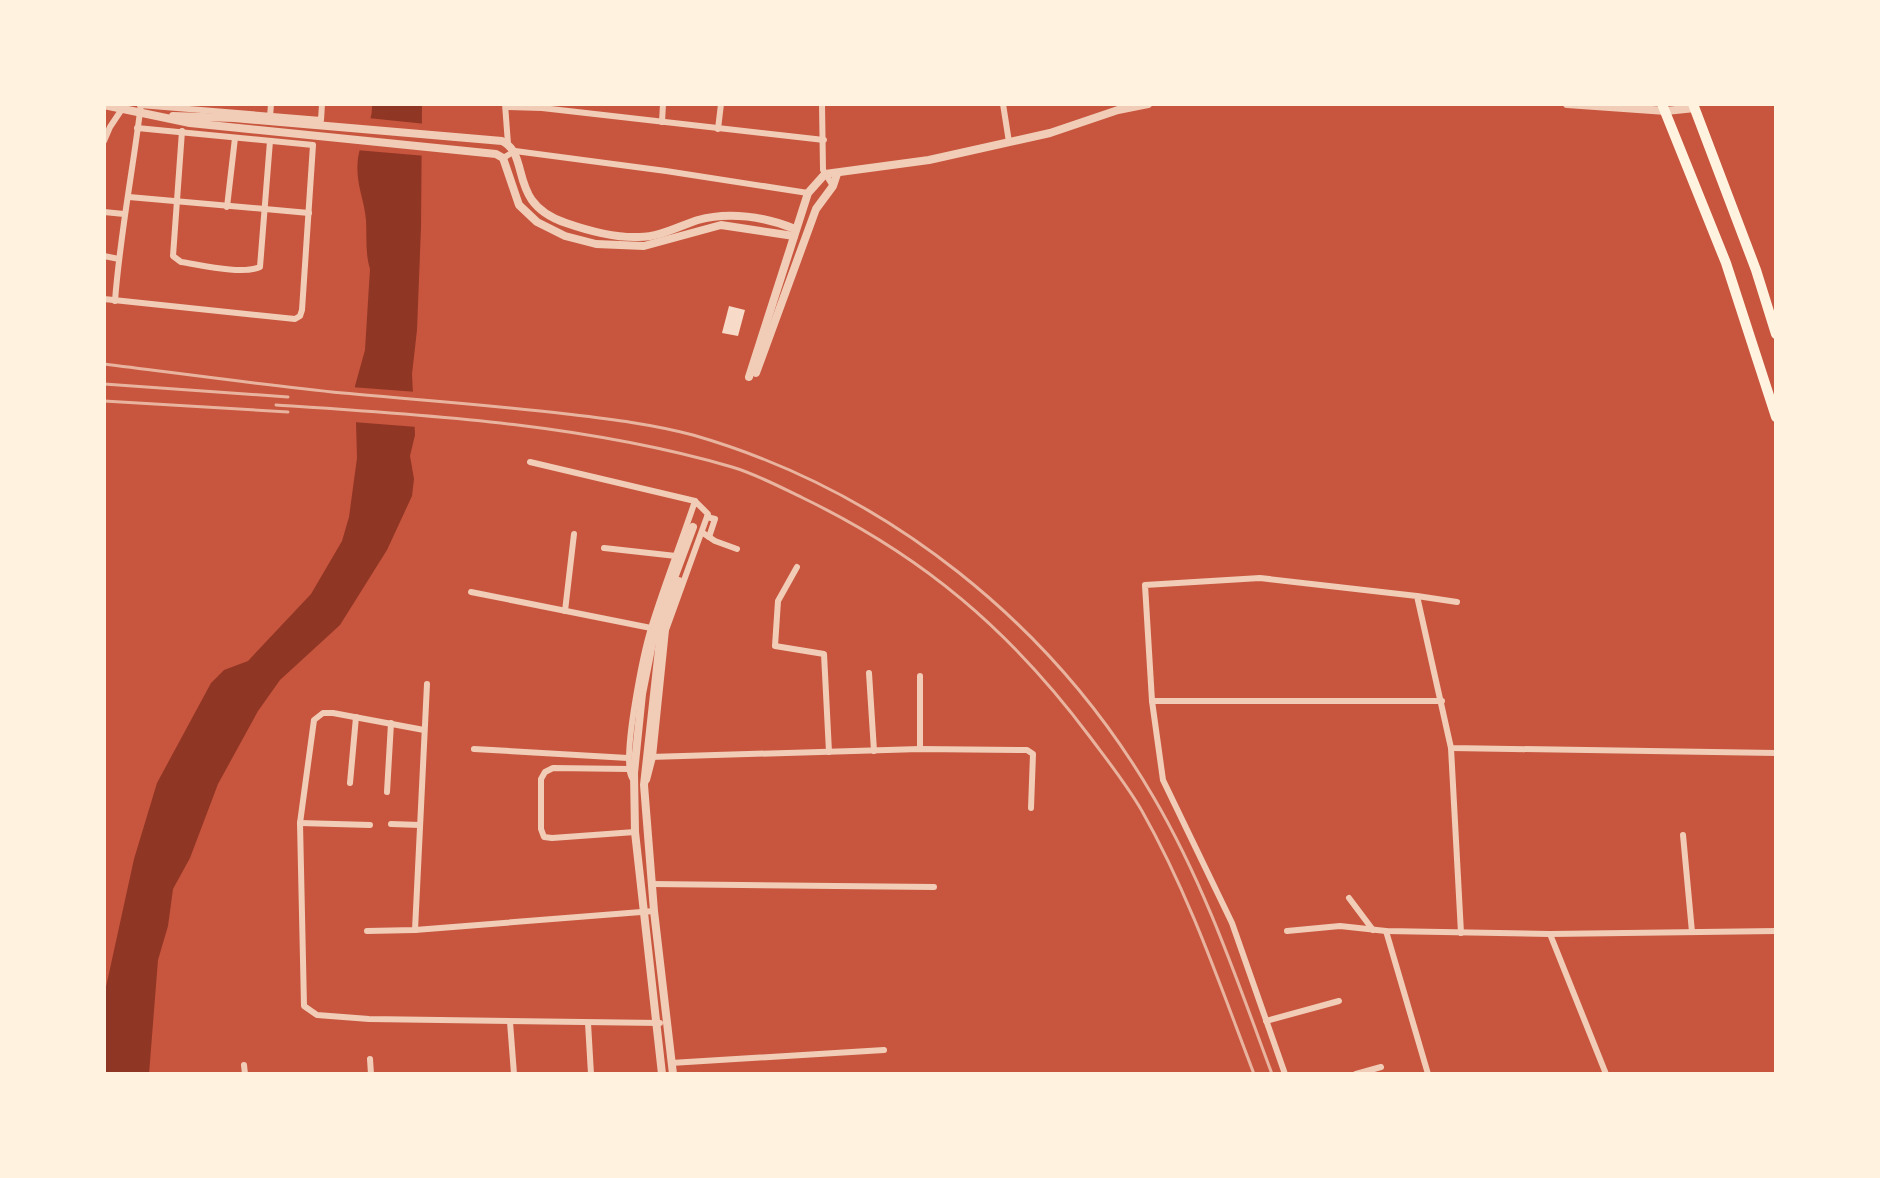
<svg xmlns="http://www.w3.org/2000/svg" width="1880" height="1178" font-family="Lato,sans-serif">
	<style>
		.water { fill: #8f3625 }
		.pier { fill: #c8553d }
		.building { fill: #f7dbc8 }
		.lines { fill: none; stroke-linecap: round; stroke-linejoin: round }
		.minor { stroke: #f1ccb7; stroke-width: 6 }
		.tertiary { stroke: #f1ccb7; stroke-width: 8 }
		.primary { stroke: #fff3e0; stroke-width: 10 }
		.rail { stroke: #e9b49f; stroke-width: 3 }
	</style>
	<rect width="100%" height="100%" fill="#c8553d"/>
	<path class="water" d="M372 104H422L421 227 417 330 412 374 415 435 410 456 414 479 412 496 387 550 340 625 280 680 258 711 218 784 190 858 173 889 168 926 158 960 149 1074H104V996L134 859 157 783 211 683 224 670 248 661 311 594 342 541 349 517 357 458 355 386 365 350 370 269C365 253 367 236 366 220 364 197 355 184 358 158 361 139 373 124 372 104Z"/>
	<g class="pier">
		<polygon points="368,118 426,124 426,156 356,150"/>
		<polygon points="351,387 417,392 417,427 353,422"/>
	</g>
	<polygon class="building" points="729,306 745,310 738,336 722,333"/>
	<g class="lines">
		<g class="minor">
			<polyline points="505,104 508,144"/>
			<polyline points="822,104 823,170 833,186"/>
			<polyline points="1003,104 1009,142"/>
			<polyline points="140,105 321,120 322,104"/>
			<polyline points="506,107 542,108 824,140"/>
			<polyline points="270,117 271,104"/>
			<polyline points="662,122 663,104"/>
			<polyline points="718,129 721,104"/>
			<path d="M182 131 173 256 181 262C201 265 242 275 260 267L270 141"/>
			<polyline points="104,141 110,127 122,109"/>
			<polyline points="503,158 515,151 666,171 808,193"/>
			<polyline points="129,197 309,213"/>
			<polyline points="227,207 235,138"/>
			<polyline points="104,212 124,214"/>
			<polyline points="104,256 119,259"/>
			<polyline points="104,299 295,319 300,316 302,310 313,145 137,128"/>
			<path d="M115 301C120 234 133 170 141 104"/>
			<polyline points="530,462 695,501"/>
			<polyline points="707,517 715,519 709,537"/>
			<polyline points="703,533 715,541 737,549"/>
			<polyline points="604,548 676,556"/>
			<polyline points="797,567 778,601 775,646 824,654 829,752"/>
			<polyline points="471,592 651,628"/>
			<polyline points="1417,596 1457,602"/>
			<polyline points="565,611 574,534"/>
			<polyline points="869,673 874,751"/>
			<polyline points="920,676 920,749"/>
			<polyline points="1152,701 1442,701"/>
			<polyline points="424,730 333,713 323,713 314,720 300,823 304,1006 317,1015 369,1019 660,1023"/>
			<polyline points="1451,748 1461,933"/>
			<polyline points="474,749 628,758"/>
			<polyline points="650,757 920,749 1027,750 1033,754 1031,808"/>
			<polyline points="629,769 553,768 545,772 541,779 541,829 544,837 552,838 635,832"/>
			<path d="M632 778C621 759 644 650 652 625 665 583 681 543 695 501L708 514 666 630 653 757 647 780"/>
			<polyline points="350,783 356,717"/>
			<polyline points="387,792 391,723"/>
			<polyline points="300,823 370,825"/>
			<polyline points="391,824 420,825"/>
			<polyline points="1683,835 1692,932"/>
			<polyline points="651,884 934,887"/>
			<polyline points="1349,898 1373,930"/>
			<polyline points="415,930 427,684"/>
			<polyline points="367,931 415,930 654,911"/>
			<polyline points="1287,931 1340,926 1386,931 1550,934 1776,931"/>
			<polyline points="1386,931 1428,1074"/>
			<polyline points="1550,934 1606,1074"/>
			<polyline points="1266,1021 1339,1001"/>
			<polyline points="510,1022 514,1074"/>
			<polyline points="588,1023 591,1074"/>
			<polyline points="370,1059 371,1074"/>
			<polyline points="671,1063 884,1050"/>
			<polyline points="244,1065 245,1074"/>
			<polyline points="1285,1074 1232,923 1163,780 1152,701 1145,585 1260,578 1417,596 1451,748 1776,753"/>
			<polyline points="1356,1074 1381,1067"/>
		</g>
		<g class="tertiary">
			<polyline points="1567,104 1666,111 1695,108"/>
			<polyline points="104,105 190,123 496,154 503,158 519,205 537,222 565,236 596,244 644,246 721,225 794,236"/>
			<path d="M173 116 234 118 502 141C532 156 506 203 566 223 589 231 616 238 639 237 660 237 679 226 698 220 729 211 766 217 795 229"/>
			<polyline points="756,373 816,209 833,186 837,174"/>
			<polyline points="749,377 808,193 825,174 929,160 1050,133 1118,110 1148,104"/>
			<polyline points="662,1074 635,832 634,773 642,694 655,629 693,527"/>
			<polyline points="673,1074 654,911 644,785 661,631 679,581"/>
		</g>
		<g class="primary">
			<polyline points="1662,104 1726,263 1776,417"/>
			<polyline points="1693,104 1756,270 1776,334"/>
		</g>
		<g class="rail">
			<path d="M104 364C184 374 263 385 343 393 418 400 492 405 567 414 609 419 652 424 693 435 887 491 1053 624 1154 798 1205 885 1237 980 1272 1074"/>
			<polyline points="104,384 288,397"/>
			<polyline points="104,401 288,412"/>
			<path d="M276 405C428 415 584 424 732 467 756 474 780 487 803 498 923 556 1010 630 1090 737 1108 761 1127 785 1142 811 1189 894 1220 985 1254 1074"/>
		</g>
	</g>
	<rect width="1880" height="1178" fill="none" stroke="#fff3e0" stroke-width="212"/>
</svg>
